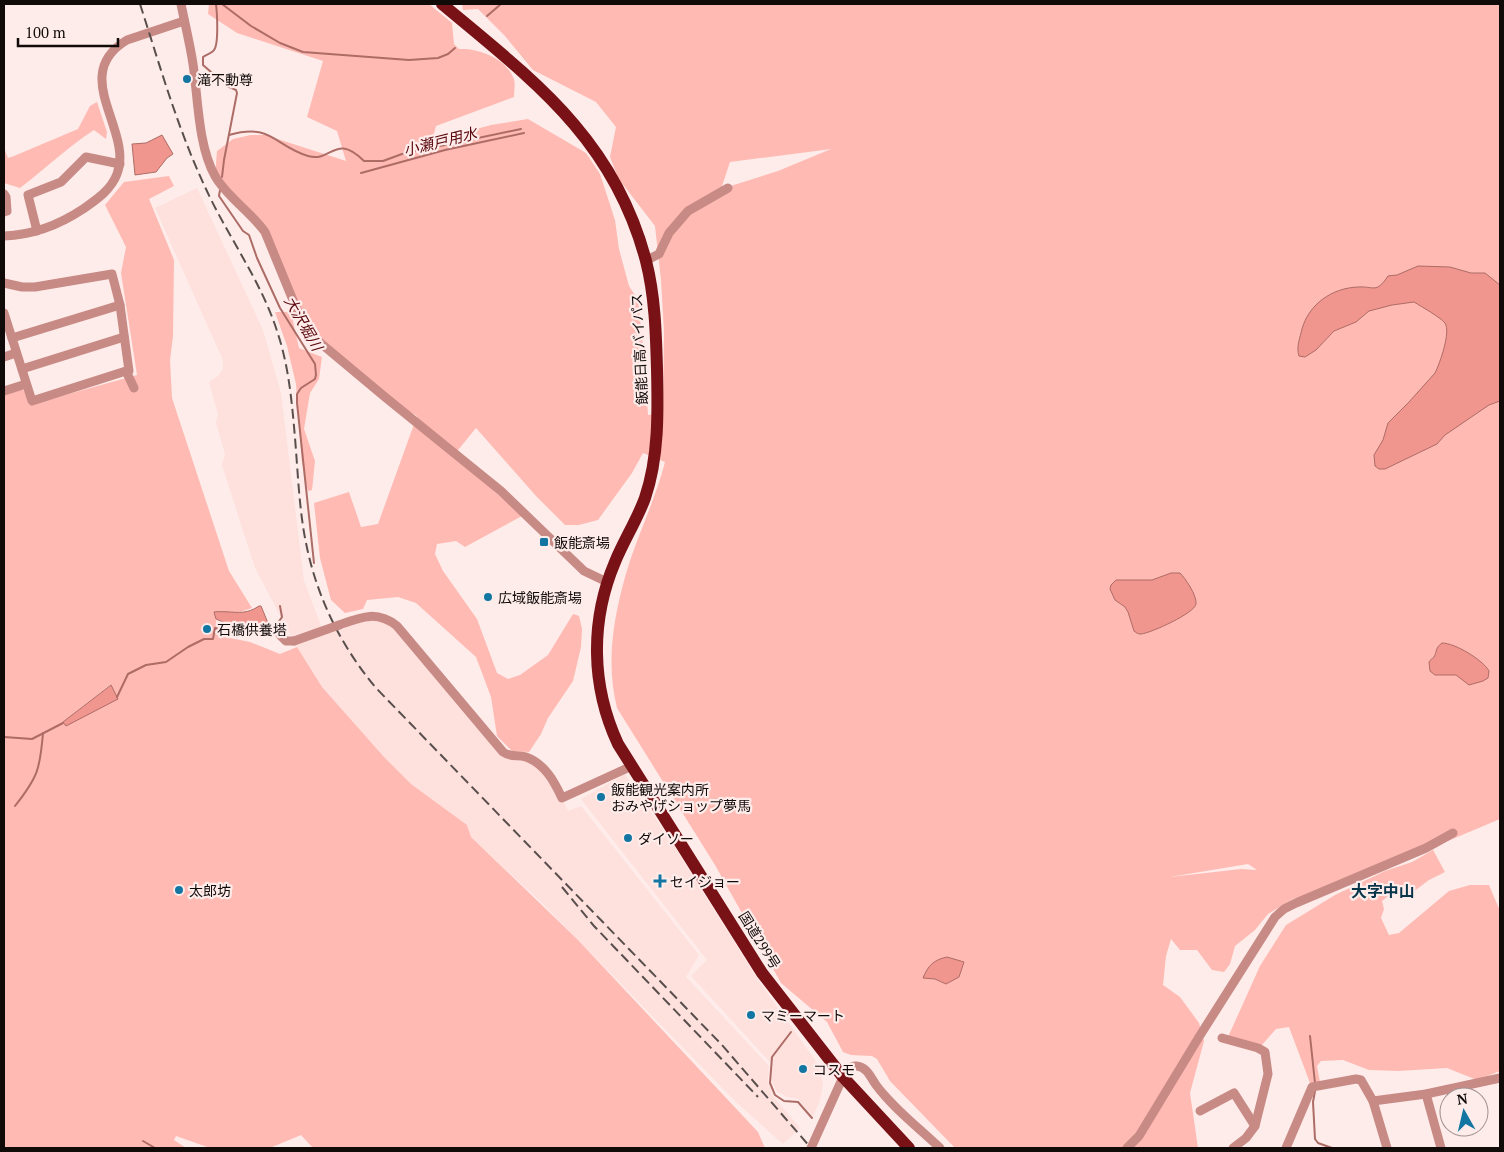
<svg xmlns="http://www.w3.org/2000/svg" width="1504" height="1152" font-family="'PT Serif','Noto Sans JP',serif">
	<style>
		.built { fill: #fee0dd }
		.green { fill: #febab3; fill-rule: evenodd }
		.water { fill: #f0968e; stroke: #ad6c66 }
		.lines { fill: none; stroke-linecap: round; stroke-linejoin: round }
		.stream { stroke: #ad6c66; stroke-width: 2 }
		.minor { stroke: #c88a85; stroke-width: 9 }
		.highway { stroke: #791216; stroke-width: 12 }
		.rail { stroke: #584f4d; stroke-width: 2; stroke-dasharray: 10 5; stroke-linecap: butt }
		.minor-bridge { stroke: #c88a85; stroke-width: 9 }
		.poi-dot { fill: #1275a2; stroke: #feecea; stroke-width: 2 }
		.labels { text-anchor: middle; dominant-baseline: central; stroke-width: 4.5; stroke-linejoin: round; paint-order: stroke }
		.poi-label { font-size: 14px; fill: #100a09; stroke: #feecea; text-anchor: start }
		.street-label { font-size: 14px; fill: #100a09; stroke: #feecea }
		.water-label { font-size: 15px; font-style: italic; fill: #58060b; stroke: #feecea }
		.quarter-label { font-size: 16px; font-weight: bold; fill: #08354a; stroke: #feecea }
	</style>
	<rect width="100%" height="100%" fill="#feecea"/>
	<g class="built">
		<polygon points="197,188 263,330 281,393 304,581 323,631 355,619 384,617 503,752 522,756 553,778 568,811 581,806 699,955 686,977 769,1066 768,1083 773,1096 800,1128 783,1144 736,1102 544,905 471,837 467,825 411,784 384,757 322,687 297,647 255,568 222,465 225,454 216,423 218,414 209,382 218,376 223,369 223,360 155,208"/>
		<polygon points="625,774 669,838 758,980 815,1060 821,1074 823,1085 820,1100 813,1116 798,1099 788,1097 777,1092 772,1081 771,1063 691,976 707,960 581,799"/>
	</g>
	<g class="green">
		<path d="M209 4H429L452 23 454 44 459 49C478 48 505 58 513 77 516 82 514 91 514 97L436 126 432 141 491 125 528 119 586 153 600 174 615 220 619 249 629 286 638 300 644 355 648 415 663 413 664 332 661 280 655 226 618 178 610 157 616 127 596 102 533 70 505 36 478 9 463 10 462 4H1500V819L1301 903 1295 898 1268 914 1255 930 1235 946 1230 964 1224 972 1212 970 1197 950H1180L1171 939 1166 956 1163 985 1180 997 1199 1023 1204 1041 1190 1093 1198 1148H955L890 1081 877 1059 872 1056 851 1055 843 1052 827 1022 781 983 715 865 617 708C606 663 613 621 625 577 636 538 655 501 665 462L643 453 632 473 598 520 579 525H565L536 496 476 428 454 455 522 516 465 547 456 541 437 544 435 554 443 571 477 619 497 673 508 679 520 675 548 655 573 614 579 616 582 629 581 647 573 681 548 718 541 734 529 752 512 751 497 736 491 697 476 657 416 603 398 597 367 600 363 609 345 613 331 600 320 558 314 503 349 492 361 527 378 524 417 416 385 397 306 326 272 247 215 176 217 151 233 139 251 135H265L346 161 337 131 307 117 323 61 237 33 208 14ZM831 149 778 171 721 189 730 162ZM1248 864 1257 870 1241 869 1170 877Z"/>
		<path d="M97 102 107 132 106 139 94 130C68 147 45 169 20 188L4 183V148L8 158 14 156 78 129 90 106Z"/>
		<path d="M169 176 174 186 149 199 174 260 173 336 170 360 172 398 229 571 252 608 234 614 224 611 214 612 220 636 250 642 280 654 297 647 322 687 384 757 411 784 467 825 471 837 577 939 758 1132 765 1148H313L301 1135 270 1148H210L176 1136 174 1140 186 1148H4V395L21 389 25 391 29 405 137 375 121 273 126 247 105 205 124 182ZM110 685 118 699 64 723 63 722Z"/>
		<polygon points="275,312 291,312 299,348 322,357 319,379 310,393 304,429 315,461 312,490 308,491 302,463 296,384 287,346"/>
		<polygon points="1433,850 1445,872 1429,880 1413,892 1402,885 1382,901 1384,909 1381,918 1389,935 1399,933 1449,891 1470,885 1489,885 1500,911 1500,1071 1477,1080 1447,1068 1398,1071 1369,1070 1343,1060 1321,1061 1317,1066 1320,1082 1310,1083 1289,1027 1276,1029 1262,1045 1228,1037 1260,966 1286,925 1335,895 1385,871 1412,862"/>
	</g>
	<g class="water">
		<polygon points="162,135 173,154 167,158 156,172 135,175 132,144 146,143"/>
		<path d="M1418 266 1450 267 1471 273H1485L1500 285V401L1489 405 1445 435 1437 444 1385 469H1379L1375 466 1374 455 1383 440 1388 423 1409 402 1435 373C1440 363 1451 332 1445 323 1440 317 1422 307 1414 302L1392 305 1369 311 1356 322 1334 331 1316 350 1305 357 1299 356C1296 347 1300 338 1302 329 1309 304 1332 288 1358 287 1374 286 1376 294 1388 276L1397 275Z"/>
		<path d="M1171 573H1180C1185 578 1197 595 1196 604 1195 613 1151 633 1141 634 1137 634 1137 633 1134 631L1128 612 1125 607 1115 600 1110 589 1111 585 1116 580H1152Z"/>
		<path d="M259 606H261L268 623C248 628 235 628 216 619L214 612C231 610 243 617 259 606Z"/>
		<path d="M1442 643C1455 643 1483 660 1489 671L1488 678 1483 681 1469 685 1456 675H1435L1430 671 1429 662C1430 660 1432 659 1434 657 1437 652 1435 648 1442 643Z"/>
		<polygon points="111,685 118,699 66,726 63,722"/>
		<path d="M947 957 964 962 959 977 946 984 935 979 923 978C928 966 933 960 947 957Z"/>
	</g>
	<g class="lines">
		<g class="stream">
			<path d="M216 4C217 12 219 44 214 50 212 53 206 55 203 57V65L227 86 236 90 237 93 224 160 222 177"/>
			<polyline points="222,4 251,26 280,43 303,52 409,60 438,58 448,54 455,48"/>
			<polyline points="487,16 501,4"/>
			<path d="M229 135C272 123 273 145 308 156 332 163 335 132 364 161H383L402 154 521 129"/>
			<polyline points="361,173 445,150 524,133"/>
			<polyline points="220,190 219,196 243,231 249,235 257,258 280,308 315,364 316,375 315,379 301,388 297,394 297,403 314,563"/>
			<polyline points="117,697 128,674 146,665 166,662 188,647 204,639 213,639 215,628 223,630 273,630 282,617 280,606"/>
			<polyline points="4,737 32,739 63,723"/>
			<path d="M15 806C38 777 40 769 43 733"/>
			<polyline points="791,1032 772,1057 770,1083 775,1095 784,1101 798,1102 812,1118"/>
			<polyline points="1310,1036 1315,1083"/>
			<polyline points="1315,1091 1313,1102 1315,1139 1318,1143 1332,1148"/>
			<polyline points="143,1141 155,1148"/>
		</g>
		<g class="minor">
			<path d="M181 4C185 24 190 44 193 64 198 97 198 146 215 176 226 196 251 212 265 232L297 310 318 341 385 397 501 491 584 571 607 582"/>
			<polyline points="4,194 6,197 7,211 4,212"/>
			<polyline points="37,231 28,195 61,182 86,157 120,164"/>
			<path d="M4 236C32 235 59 225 83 209 96 200 111 190 117 174 134 130 68 75 127 40L184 21"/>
			<polyline points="645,261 659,254 669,233 688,211 728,188"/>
			<polyline points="4,283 22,287 35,287 112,274 120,305 129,371 126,371 134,388"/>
			<polyline points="4,313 32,401 126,371"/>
			<polyline points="12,338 120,305"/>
			<polyline points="4,357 16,353"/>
			<polyline points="22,369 124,337"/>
			<polyline points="4,391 26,384"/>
			<path d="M339 625C361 617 377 610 397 626L503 752C511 758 518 754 526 757 545 764 554 781 562 798L632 766"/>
			<polyline points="280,635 286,641 294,641"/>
			<polyline points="1222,1038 1258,1048 1265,1052 1268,1074 1255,1126 1246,1138 1233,1148"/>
			<polyline points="1426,1094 1441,1148"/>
			<polyline points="1373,1101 1387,1148"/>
			<polyline points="1200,1111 1234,1093 1255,1126"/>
			<path d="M811 1148 843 1077C846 1072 850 1065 857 1066 867 1067 871 1078 876 1085 893 1108 919 1128 940 1148"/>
			<polyline points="1127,1148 1139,1136 1199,1037 1275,917 1284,909 1296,903 1426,848 1453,833"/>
			<polyline points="1286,1148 1312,1087 1356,1079 1361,1080 1373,1101 1426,1094 1500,1078"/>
		</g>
		<path class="highway" d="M442 4C533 80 614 139 646 261 655 296 656 333 657 369 658 411 659 457 645 498 637 520 624 540 615 562 590 621 591 686 618 744L762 973 843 1077 909 1148"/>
		<g class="rail">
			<path d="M140 4C160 66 178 130 206 189 228 237 262 282 278 334 289 368 292 403 295 438 298 473 299 509 306 543 317 598 341 646 376 688L722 1045 811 1148"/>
			<polyline points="562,887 594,926 758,1097"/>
		</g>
		<polyline class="minor-bridge" points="294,641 339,625"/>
	</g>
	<g class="poi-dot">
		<circle cx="187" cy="79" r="5"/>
		<rect x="539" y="537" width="10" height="10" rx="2.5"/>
		<circle cx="488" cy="597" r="5"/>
		<circle cx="207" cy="629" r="5"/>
		<circle cx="601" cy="797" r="5"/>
		<circle cx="628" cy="838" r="5"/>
		<path d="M657.5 873.5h5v5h5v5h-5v5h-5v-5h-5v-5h5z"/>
		<circle cx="179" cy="890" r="5"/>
		<circle cx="751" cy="1015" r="5"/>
		<circle cx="803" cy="1069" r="5"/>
	</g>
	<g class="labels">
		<g class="poi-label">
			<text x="197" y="79">滝不動尊</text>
			<text x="554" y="542">飯能斎場</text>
			<text x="498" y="597">広域飯能斎場</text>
			<text x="217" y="629">石橋供養塔</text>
			<text x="611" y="789">飯能観光案内所<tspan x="611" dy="16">おみやげショップ夢馬</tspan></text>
			<text x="638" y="838">ダイソー</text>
			<text x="670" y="881">セイジョー</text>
			<text x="189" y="890">太郎坊</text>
			<text x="761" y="1015">マミーマート</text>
			<text x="813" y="1069">コスモ</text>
		</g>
		<g class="street-label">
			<text transform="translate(639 349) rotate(-93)">飯能日高バイパス</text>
			<text transform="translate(760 940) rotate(58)">国道299号</text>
		</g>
		<g class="water-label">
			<text transform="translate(440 141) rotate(-14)">小瀬戸用水</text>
			<text transform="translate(304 323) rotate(60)">大沢堀川</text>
		</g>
		<g class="quarter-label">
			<text x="1383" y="891">大字中山</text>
		</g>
	</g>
	<rect width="1504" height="1152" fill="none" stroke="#100a09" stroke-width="10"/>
	<g transform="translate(1464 1112) rotate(352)"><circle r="24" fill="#feecea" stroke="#9f9290"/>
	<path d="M0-4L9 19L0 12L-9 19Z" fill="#1275a2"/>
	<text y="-8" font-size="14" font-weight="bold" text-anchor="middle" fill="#100a09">N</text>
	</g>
	<path d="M18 38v8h100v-8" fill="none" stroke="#100a09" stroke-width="2.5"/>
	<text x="25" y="38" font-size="15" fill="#100a09" stroke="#feecea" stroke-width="4" paint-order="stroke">100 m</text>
</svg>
